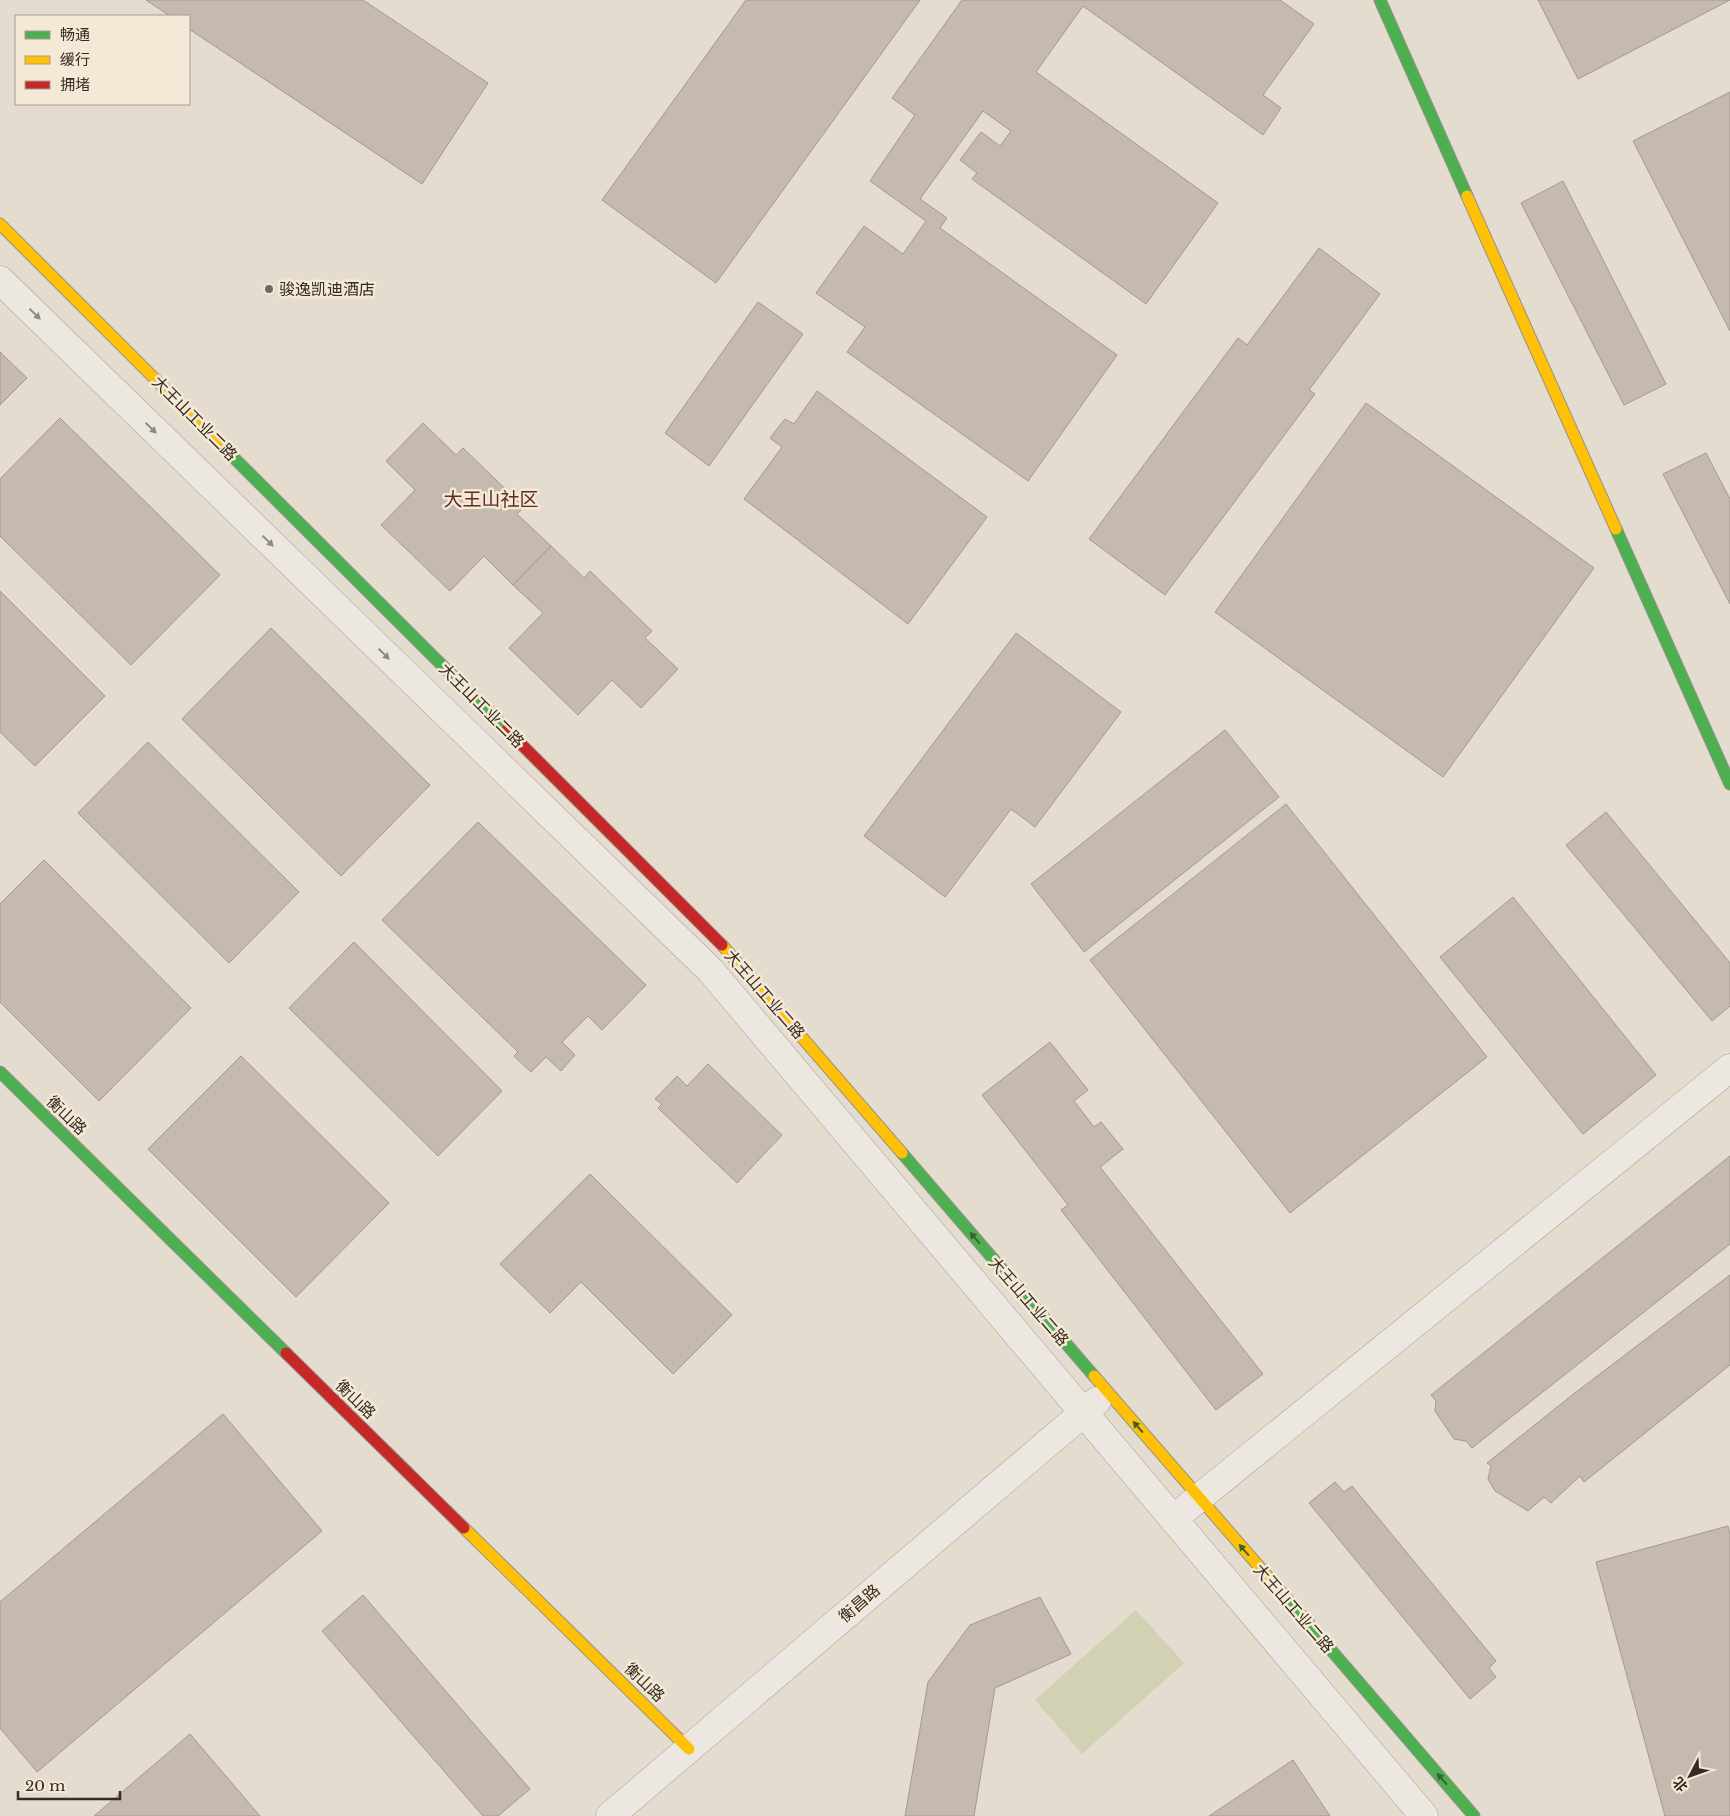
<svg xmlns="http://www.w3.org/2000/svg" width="1730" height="1816" font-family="'Libre Baskerville','Noto Sans SC',serif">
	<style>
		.green { fill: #d3d1b3 }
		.building { fill: #c6bab0; stroke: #a3988f }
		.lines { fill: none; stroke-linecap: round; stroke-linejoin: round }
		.street-casing { stroke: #a8a198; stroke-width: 29 }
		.fast-casing { stroke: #989188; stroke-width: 13 }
		.slow-casing { stroke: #989188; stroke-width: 13 }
		.jam-casing { stroke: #989188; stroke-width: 13 }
		.street { stroke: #ece7e0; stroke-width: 28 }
		.fast { stroke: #4caf50; stroke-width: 11 }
		.slow { stroke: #ffc107; stroke-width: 11 }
		.jam { stroke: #c62828; stroke-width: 11 }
		.oneway { fill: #928880 }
		.oneway2 { fill: #3f5f33 }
		.poi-dot { fill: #73685d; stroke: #f3e9d6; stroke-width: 2 }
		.labels { text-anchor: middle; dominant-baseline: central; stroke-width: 5; stroke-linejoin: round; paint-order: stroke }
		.poi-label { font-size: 16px; fill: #372a20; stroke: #f3e9d6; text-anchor: start }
		.street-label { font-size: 16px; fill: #372a20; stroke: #f3e9d6 }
		.quarter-label { font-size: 19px; fill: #602c23; stroke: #f3e9d6 }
	</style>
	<rect width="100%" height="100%" fill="#e3dccf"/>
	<polygon class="green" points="1136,1610 1184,1663 1082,1754 1035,1700"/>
	<g class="building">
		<polygon points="146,0 363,0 488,83 422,184 189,29 189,16 170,16"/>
		<polygon points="746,0 920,0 716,283 602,200"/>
		<polygon points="962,0 1280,0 1314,24 1263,95 1281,108 1263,135 1083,6 1036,72 1218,203 1146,304 972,179 977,173 960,160 981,132 1000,146 1011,131 983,111 920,199 947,218 940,228 1117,355 1028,481 847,352 865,327 816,293 864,226 903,254 926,221 870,181 915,115 892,98"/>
		<polygon points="1538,0 1730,0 1578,79"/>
		<polygon points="1730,92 1730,331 1633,141"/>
		<polygon points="1563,181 1666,384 1624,405 1521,203"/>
		<polygon points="1319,248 1380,294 1309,390 1315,394 1165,595 1089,539 1238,338 1247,345"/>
		<polygon points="758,302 803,334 709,466 665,433"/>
		<polygon points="0,352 27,378 0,405"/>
		<polygon points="817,391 987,517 908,624 744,499 782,447 770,438 785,419 794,424"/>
		<polygon points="1366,403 1594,568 1443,777 1215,612"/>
		<polygon points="60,418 220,575 131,665 0,536 0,479"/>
		<polygon points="423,423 456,455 463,448 524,507 517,514 551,546 513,585 484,556 450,591 381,525 415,490 386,461"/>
		<polygon points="1706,453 1730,499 1730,604 1663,474"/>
		<polygon points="551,546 584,578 590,571 652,631 645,638 678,669 641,708 612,680 578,715 509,648 543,613 513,585"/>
		<polygon points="0,591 105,696 35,766 0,732"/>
		<polygon points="271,628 430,785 341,876 182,719"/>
		<polygon points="1016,633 1121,712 1035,827 1011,809 945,897 864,836"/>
		<polygon points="1225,730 1279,797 1084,952 1031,884"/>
		<polygon points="148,742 299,892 229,963 78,813"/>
		<polygon points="1286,804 1487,1057 1290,1213 1090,960"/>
		<polygon points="1606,812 1730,963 1730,1006 1712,1021 1566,845"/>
		<polygon points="478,822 646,985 602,1030 588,1016 562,1042 575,1055 561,1071 546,1057 531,1072 514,1056 518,1052 382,920"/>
		<polygon points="44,860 191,1008 99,1101 0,1002 0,904"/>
		<polygon points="1513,897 1656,1075 1583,1134 1440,957"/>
		<polygon points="354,942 502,1091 438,1156 289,1008"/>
		<polygon points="1050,1042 1088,1090 1074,1101 1094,1127 1101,1122 1123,1149 1100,1167 1263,1374 1216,1410 1061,1210 1068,1205 982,1095"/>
		<polygon points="241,1056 389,1203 296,1297 148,1149"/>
		<polygon points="708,1064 782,1135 737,1183 658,1108 662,1104 655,1099 677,1076 687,1086"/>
		<polygon points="1730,1156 1730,1244 1472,1448 1466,1441 1454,1439 1435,1411 1436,1401 1431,1395"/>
		<polygon points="590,1174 732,1315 673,1374 581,1282 550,1313 500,1264"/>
		<polygon points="1730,1275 1730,1365 1584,1482 1580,1476 1551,1503 1544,1497 1528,1511 1495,1491 1488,1479 1491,1466 1487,1463 1571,1396"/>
		<polygon points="223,1414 322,1531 37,1772 0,1728 0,1602"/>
		<polygon points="1335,1482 1344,1492 1352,1486 1496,1661 1489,1668 1496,1677 1470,1699 1309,1503"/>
		<polygon points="1728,1526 1730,1535 1730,1816 1665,1816 1596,1562"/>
		<polygon points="363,1595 530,1789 498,1816 483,1816 322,1631"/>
		<polygon points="1040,1597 1071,1654 995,1688 974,1816 905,1816 928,1682 970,1625"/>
		<polygon points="190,1734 260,1816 94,1816"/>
		<polygon points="1293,1760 1330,1816 1209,1816"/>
	</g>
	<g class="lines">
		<g class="street-casing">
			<g id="street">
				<polyline points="0,280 710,970 1424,1816"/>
				<polyline points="1173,1519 1730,1068"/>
				<polyline points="610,1816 1097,1401"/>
			</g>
		</g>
		<g class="fast-casing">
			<g id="fast">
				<polyline points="1380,0 1467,196"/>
				<polyline points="221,445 507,730"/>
				<polyline points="1616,529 1730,784"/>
				<polyline points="0,1072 286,1353"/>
				<polyline points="902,1153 1094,1376"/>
				<polyline points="1282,1593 1474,1816"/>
			</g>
		</g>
		<g class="slow-casing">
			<g id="slow">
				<polyline points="1467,196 1616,529"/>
				<polyline points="0,224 221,445"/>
				<polyline points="722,945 902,1153"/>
				<polyline points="1094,1376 1282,1593"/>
				<polyline points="464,1528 689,1749"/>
			</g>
		</g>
		<g class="jam-casing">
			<g id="jam">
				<polyline points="507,730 722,945"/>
				<polyline points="286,1353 464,1528"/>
			</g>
		</g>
		<use href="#street" class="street"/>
		<use href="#fast" class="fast"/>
		<use href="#slow" class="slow"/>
		<use href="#jam" class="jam"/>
	</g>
	<defs><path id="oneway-solid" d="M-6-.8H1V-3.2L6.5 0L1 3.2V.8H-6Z" transform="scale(1.25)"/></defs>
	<g class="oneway">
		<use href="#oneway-solid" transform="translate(35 314) rotate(44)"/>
		<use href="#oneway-solid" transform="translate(151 428) rotate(44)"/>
		<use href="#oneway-solid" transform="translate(268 541) rotate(44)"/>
		<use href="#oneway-solid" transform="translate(384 654) rotate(44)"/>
	</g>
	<g class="oneway2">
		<use href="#oneway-solid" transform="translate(975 1238) rotate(-131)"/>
		<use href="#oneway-solid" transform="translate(1138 1427) rotate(-131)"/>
		<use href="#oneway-solid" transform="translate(1244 1550) rotate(-131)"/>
		<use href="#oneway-solid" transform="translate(1442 1779) rotate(-131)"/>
	</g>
	<circle class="poi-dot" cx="269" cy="289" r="5"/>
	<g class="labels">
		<g class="poi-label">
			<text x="279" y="289">骏逸凯迪酒店</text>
		</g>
		<g class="street-label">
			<text transform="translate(195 418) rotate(45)">大王山工业二路</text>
			<text transform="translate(482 705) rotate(45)">大王山工业二路</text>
			<text transform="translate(765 994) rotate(49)">大王山工业二路</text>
			<text transform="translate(67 1115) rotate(44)">衡山路</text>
			<text transform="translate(1029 1301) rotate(49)">大王山工业二路</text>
			<text transform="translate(356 1399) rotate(44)">衡山路</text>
			<text transform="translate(859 1603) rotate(-41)">衡昌路</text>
			<text transform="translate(1294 1608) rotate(49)">大王山工业二路</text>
			<text transform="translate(645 1682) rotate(44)">衡山路</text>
		</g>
		<g class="quarter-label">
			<text x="491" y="499">大王山社区</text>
		</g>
	</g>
	<rect x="15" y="15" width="175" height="90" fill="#f3e9d6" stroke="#a89d8d"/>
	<rect x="25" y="31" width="25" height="8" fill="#4caf50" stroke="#a89d8d"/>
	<text x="60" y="40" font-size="15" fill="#372a20">畅通</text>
	<rect x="25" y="56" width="25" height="8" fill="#ffc107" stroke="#a89d8d"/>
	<text x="60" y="65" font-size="15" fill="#372a20">缓行</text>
	<rect x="25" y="81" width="25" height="8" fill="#c62828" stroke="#a89d8d"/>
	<text x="60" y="90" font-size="15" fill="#372a20">拥堵</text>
	<g transform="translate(1690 1776) rotate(229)" stroke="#f3e9d6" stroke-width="4" paint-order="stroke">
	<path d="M0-4L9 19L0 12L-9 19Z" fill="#372a20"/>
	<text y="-8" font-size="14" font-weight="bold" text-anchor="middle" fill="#372a20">北</text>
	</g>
	<path d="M18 1791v8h102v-8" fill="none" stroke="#372a20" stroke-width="2.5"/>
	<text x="25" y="1791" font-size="15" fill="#372a20" stroke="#f3e9d6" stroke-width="4" paint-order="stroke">20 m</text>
</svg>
